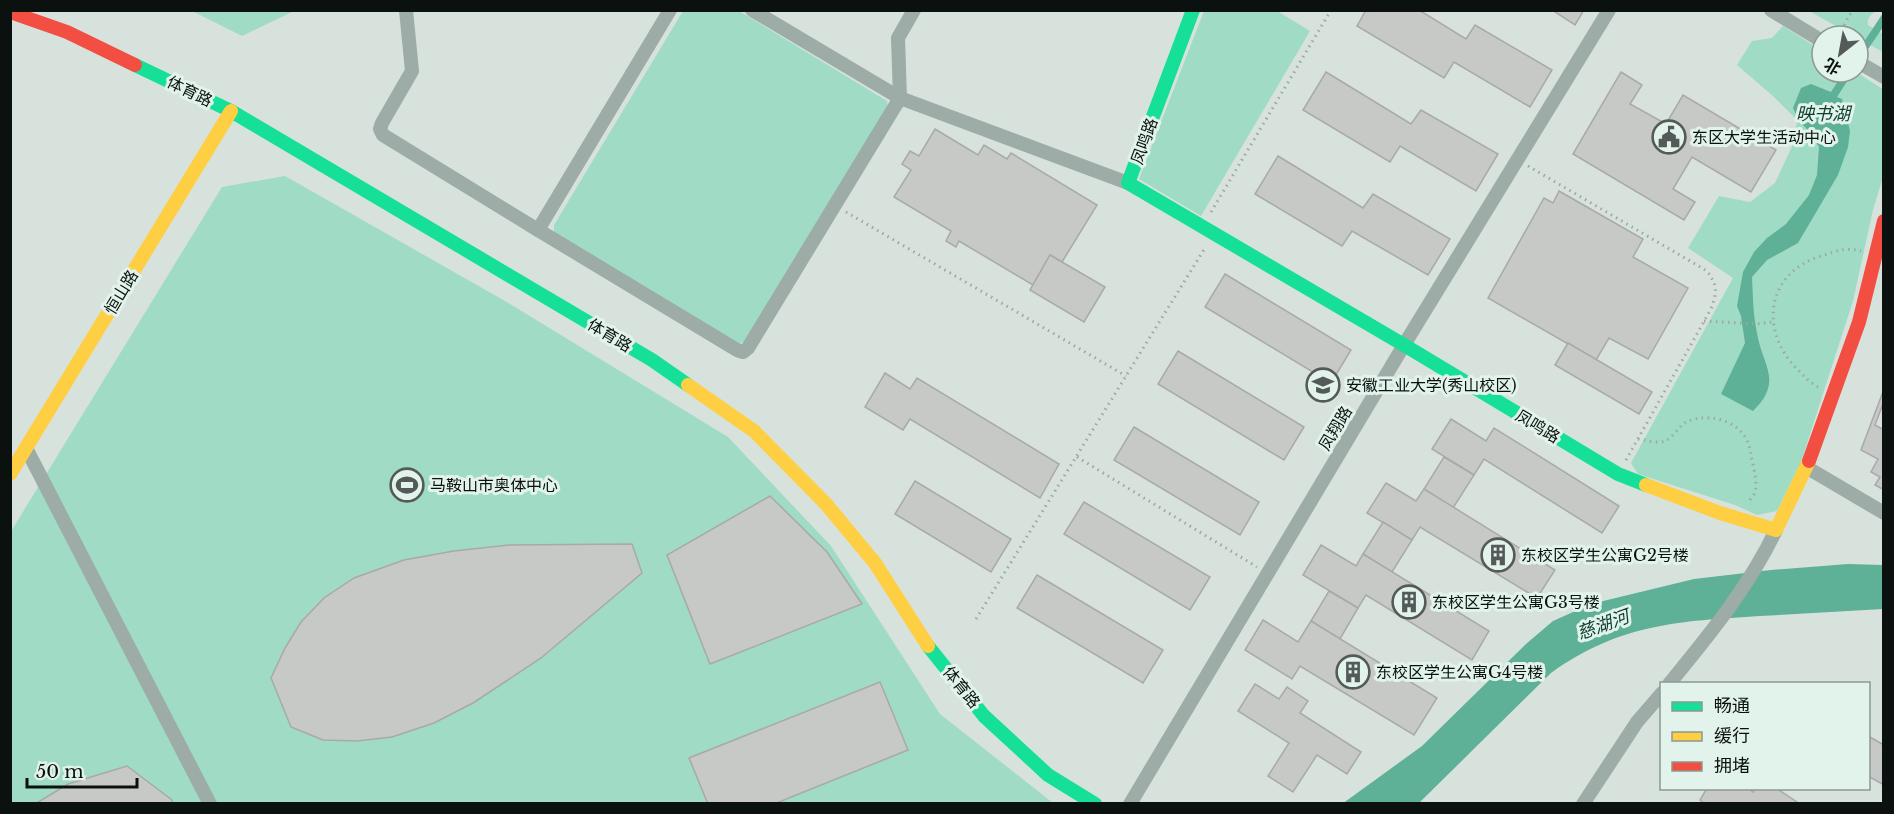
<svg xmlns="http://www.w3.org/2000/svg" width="1894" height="814" font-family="'Libre Baskerville','Noto Sans SC',serif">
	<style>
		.green { fill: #9fdbc5 }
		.water { fill: #5eb096 }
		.building { fill: #c7c9c7; stroke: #a8a9a8; stroke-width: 1.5 }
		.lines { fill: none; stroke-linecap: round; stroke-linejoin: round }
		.path { stroke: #9da8a3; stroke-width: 3; stroke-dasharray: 1.5 4.5; stroke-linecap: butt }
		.street { stroke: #9daca6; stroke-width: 14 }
		.fast { stroke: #16e098; stroke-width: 14 }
		.slow { stroke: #ffcf43; stroke-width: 14 }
		.jam { stroke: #f24e42; stroke-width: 14 }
		.labels { text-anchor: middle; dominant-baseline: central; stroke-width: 6; stroke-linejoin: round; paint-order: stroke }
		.street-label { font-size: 16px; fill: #0b110f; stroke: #e1f3eb }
		.poi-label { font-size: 16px; fill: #0b110f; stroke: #e1f3eb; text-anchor: start }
		.water-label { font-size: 18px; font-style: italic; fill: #0e3e2f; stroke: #e1f3eb }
	</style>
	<rect width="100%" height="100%" fill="#d8e2dd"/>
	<g class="green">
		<polygon points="192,11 294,11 242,36"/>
		<polygon points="683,11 739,11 887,101 888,107 745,341 739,344 554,233 554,225"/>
		<polygon points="1204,11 1277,11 1310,31 1201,216 1139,179"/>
		<path d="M1809 11H1876C1870 15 1867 18 1868 25L1883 34V52L1858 38V36H1854Z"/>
		<polygon points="1783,26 1822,51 1822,72 1856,72 1884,90 1883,177 1873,210 1853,301 1801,462 1777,511 1757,515 1735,505 1638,474 1631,463 1733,278 1688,248 1719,196 1750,202 1775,183 1794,142 1797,120 1773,96 1737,65 1752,41 1772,38"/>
		<polygon points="285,176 505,301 728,437 831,546 940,714 1053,803 11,803 10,533 222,187"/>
	</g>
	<g class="water">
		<polygon points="1883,13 1883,27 1858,64 1858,51"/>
		<path d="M1844 72H1853L1837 97 1842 99 1850 131 1848 147 1838 175 1798 243 1767 260 1752 277C1753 296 1753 314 1757 333 1762 365 1784 381 1753 411L1721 394 1745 343 1741 316 1737 306 1743 272 1754 252 1767 238 1786 224 1809 195 1817 175 1819 147 1812 134 1799 121 1793 108 1801 88 1811 84 1831 92Z"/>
		<path d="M1848 564 1883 565V609C1842 611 1801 614 1760 616 1679 621 1619 624 1551 673L1419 803 1342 804 1422 746 1526 644 1553 621 1591 604 1694 579 1771 570Z"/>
	</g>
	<g class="building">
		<polygon points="1366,10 1419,10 1466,39 1475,25 1552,70 1530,107 1454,62 1444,78 1357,26"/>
		<polygon points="1552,10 1584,10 1575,25"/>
		<polygon points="1326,72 1411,124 1421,110 1498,154 1476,191 1400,146 1390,162 1303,110"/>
		<polygon points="1621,72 1642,85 1630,104 1666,124 1683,95 1776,150 1751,192 1692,157 1673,189 1695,202 1684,220 1573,154"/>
		<polygon points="935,129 978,155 984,145 1007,159 1011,153 1097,205 1062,262 1050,255 1033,285 959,241 956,247 946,241 951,231 894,197 911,170 902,164 910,151 919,156"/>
		<polygon points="1278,156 1363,208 1373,194 1450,239 1428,275 1352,231 1342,246 1255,194"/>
		<polygon points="1559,191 1643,239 1633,257 1688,288 1648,359 1609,338 1596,360 1488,298 1544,198 1553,203"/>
		<polygon points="1050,255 1105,287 1084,322 1030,290"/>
		<polygon points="1225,274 1351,350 1331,383 1205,307"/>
		<polygon points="1568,343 1652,392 1639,414 1555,365"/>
		<polygon points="1178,351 1304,427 1284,460 1158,384"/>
		<polygon points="885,373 910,389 917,378 1059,464 1040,498 910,419 903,430 865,407"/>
		<polygon points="1884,389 1884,401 1875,425 1884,430 1884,490 1875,485 1880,477 1871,472 1878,459 1861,450"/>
		<polygon points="1451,419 1486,441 1494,428 1619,506 1602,533 1484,459 1474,475 1432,449"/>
		<polygon points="1134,427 1259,502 1240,535 1114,460"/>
		<polygon points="1444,457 1474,475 1453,508 1424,489"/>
		<polygon points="915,481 1011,539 991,572 895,514"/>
		<polygon points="1386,483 1416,501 1424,489 1555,570 1537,598 1420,527 1412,540 1367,513"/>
		<polygon points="770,496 827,552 862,604 710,664 667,555"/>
		<polygon points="1084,502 1210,577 1190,610 1064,534"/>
		<polygon points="1383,522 1412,540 1392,572 1363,554"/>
		<polygon points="632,544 642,573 541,658 473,703 434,723 392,737 357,741 323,740 291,727 271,678 285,648 301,622 324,598 354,578 404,560 454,551 509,545"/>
		<polygon points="1321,545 1356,566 1363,554 1489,631 1472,660 1366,595 1358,608 1303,575"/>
		<polygon points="1037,575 1163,650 1143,683 1017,608"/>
		<polygon points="1329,591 1358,608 1340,639 1311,621"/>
		<polygon points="1263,620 1298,642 1311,621 1437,698 1414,735 1300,666 1292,679 1245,650"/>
		<polygon points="880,682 908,750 774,804 708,804 689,758"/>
		<polygon points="1255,684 1279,699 1287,687 1308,701 1300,713 1361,752 1347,774 1317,755 1293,792 1268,776 1289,743 1238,711"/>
		<polygon points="1868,736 1884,745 1884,785 1868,776"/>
		<polygon points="127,766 172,800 171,804 35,804 68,784"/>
		<polygon points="1707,788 1748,788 1753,792 1755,788 1776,788 1800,804 1705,804 1700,800"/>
	</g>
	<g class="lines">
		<g class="path">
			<polyline points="1839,36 1846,21 1853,10"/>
			<path d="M1528 166 1707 271C1718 286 1717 292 1711 309L1626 460"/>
			<polyline points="846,212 1126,376"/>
			<polyline points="1211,212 1331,10"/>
			<polyline points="1704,321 1757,324 1773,322"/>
			<path d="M1818 387C1810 383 1804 376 1797 369 1759 330 1766 273 1821 256 1838 251 1843 247 1861 251"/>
			<path d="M1638 439C1646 440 1658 444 1665 441 1674 437 1678 427 1686 422 1709 411 1746 422 1750 450 1752 463 1758 479 1755 492 1754 496 1749 500 1748 503"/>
			<polyline points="1077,457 1257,567"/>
			<polyline points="976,619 1205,248"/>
		</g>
		<g class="street">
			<polyline points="406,10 412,71 382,123 380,129 383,135 538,230"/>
			<polyline points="670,10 538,230 737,350 743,352 748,348 900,98 898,38 914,10"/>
			<polyline points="752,10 900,98 1128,183"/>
			<polyline points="1771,10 1822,41"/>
			<polyline points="1858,62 1884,77"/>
			<polyline points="26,448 210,804"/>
			<polyline points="1806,467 1884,513"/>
			<path d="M1669 684C1709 635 1749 587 1776 530"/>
			<polyline points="1130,804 1404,345 1609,10"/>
			<polyline points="1583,804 1637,722 1662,693"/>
		</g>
		<g class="fast">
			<polyline points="1193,10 1128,183 1404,345 1618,474 1646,485"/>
			<polyline points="135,65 231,111 652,360 688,385"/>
			<polyline points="928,646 984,716 1048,775 1095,804"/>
		</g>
		<g class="slow">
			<polyline points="688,385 754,431 826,504 875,563 928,646"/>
			<polyline points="10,474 231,111"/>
			<polyline points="1646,485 1720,513 1776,530 1809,461"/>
		</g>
		<g class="jam">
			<polyline points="10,12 67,32 135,65"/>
			<polyline points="1809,461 1859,322 1884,221"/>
		</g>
	</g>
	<defs>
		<g id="civic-ring" transform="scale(1.725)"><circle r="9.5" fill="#e1f3eb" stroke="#535a57" stroke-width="1.5"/><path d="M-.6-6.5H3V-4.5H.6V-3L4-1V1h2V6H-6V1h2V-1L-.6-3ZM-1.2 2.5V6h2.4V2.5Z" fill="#535a57"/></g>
		<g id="university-ring" transform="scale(1.725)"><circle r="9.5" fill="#e1f3eb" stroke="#535a57" stroke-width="1.5"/><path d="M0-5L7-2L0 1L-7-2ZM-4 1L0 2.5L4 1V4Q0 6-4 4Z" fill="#535a57"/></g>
		<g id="stadium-ring" transform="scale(1.725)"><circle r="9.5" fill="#e1f3eb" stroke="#535a57" stroke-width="1.5"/><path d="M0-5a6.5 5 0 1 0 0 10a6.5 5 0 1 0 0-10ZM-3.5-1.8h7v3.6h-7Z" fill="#535a57"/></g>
		<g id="building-ring" transform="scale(1.725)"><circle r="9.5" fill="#e1f3eb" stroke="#535a57" stroke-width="1.5"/><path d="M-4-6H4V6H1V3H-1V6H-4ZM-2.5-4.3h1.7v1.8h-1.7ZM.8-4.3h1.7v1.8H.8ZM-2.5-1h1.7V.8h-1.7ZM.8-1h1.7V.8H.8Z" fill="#535a57"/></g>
	</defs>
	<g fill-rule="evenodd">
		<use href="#civic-ring" x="1669" y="137"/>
		<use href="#university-ring" x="1323" y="385"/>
		<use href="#stadium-ring" x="407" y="485"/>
		<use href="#building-ring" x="1498" y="555"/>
		<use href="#building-ring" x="1409" y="602"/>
		<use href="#building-ring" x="1353" y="672"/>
	</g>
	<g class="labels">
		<g class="street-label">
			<text transform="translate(190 91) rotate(26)">体育路</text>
			<text transform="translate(1144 141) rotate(-70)">凤鸣路</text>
			<text transform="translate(121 292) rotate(-59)">恒山路</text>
			<text transform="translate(610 335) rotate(31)">体育路</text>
			<text transform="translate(1538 426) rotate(31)">凤鸣路</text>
			<text transform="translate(1335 428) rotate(-59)">凤翔路</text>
			<text transform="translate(962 687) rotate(51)">体育路</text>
		</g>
		<g class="poi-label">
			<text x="1692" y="137">东区大学生活动中心</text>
			<text x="1346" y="385">安徽工业大学(秀山校区)</text>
			<text x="430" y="485">马鞍山市奥体中心</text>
			<text x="1521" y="555">东校区学生公寓G2号楼</text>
			<text x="1432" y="602">东校区学生公寓G3号楼</text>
			<text x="1376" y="672">东校区学生公寓G4号楼</text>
		</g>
		<g class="water-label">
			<text x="1823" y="114">映书湖</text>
			<text transform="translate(1603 625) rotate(-20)">慈湖河</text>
		</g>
	</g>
	<rect width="1894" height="814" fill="none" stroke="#0b110f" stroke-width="24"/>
	<rect x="1660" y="682" width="210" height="108" fill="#e1f3eb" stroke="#8b9993" stroke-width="1.5"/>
	<rect x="1672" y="702" width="30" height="9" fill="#16e098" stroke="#8b9993" stroke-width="1.5"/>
	<text x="1714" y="712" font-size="18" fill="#0b110f">畅通</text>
	<rect x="1672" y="732" width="30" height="9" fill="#ffcf43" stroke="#8b9993" stroke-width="1.5"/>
	<text x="1714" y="742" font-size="18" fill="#0b110f">缓行</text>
	<rect x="1672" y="762" width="30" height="9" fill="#f24e42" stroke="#8b9993" stroke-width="1.5"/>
	<text x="1714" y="772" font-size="18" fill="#0b110f">拥堵</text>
	<g transform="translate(1840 54) rotate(211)"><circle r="28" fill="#e1f3eb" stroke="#8b9993" stroke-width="1.5"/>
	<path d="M0-4.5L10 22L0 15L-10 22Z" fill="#535a57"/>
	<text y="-9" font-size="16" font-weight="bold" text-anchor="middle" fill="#0b110f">北</text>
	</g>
	<path d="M27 778v9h110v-9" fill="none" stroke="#0b110f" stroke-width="3"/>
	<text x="36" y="778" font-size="18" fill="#0b110f" stroke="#e1f3eb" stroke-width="4.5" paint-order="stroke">50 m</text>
</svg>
